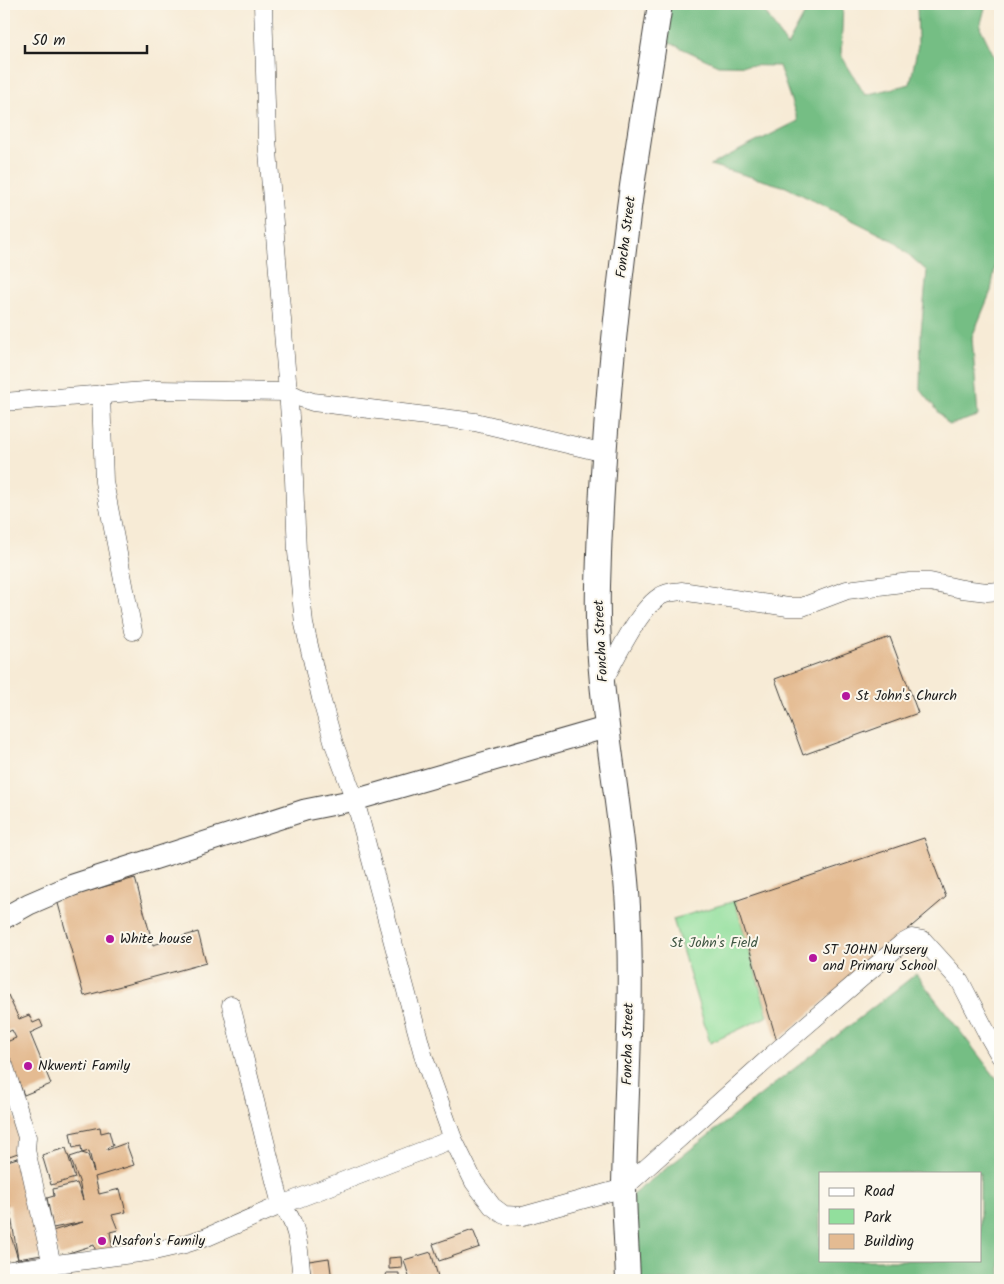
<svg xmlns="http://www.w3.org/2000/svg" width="1004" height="1284" font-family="Kalam,sans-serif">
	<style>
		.green { fill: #92df9d; stroke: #577e5c }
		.forest { fill: #75be84; stroke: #486d50; fill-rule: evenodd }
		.building { fill: #e4bb92 }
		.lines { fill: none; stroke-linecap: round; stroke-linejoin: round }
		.minor-casing { stroke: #3d3b38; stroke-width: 19 }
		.tertiary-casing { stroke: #3d3b38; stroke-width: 23 }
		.secondary-casing { stroke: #3d3b38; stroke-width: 26 }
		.minor { stroke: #fff; stroke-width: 18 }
		.tertiary { stroke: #fff; stroke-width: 21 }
		.secondary { stroke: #fff; stroke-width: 24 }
		.poi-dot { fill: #b5179e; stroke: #fbf7ec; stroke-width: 2 }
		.labels { text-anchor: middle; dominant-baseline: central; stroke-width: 4; stroke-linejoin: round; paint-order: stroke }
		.street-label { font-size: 14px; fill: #1c1c1c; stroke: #fbf7ec }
		.poi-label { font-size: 14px; fill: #1c1c1c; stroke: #fbf7ec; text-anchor: start }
		.park-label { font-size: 14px; fill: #3f5643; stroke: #fbf7ec }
	</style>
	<rect width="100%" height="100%" fill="#fbf7ec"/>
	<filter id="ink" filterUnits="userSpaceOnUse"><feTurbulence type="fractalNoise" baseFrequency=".02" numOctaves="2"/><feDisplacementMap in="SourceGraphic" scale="10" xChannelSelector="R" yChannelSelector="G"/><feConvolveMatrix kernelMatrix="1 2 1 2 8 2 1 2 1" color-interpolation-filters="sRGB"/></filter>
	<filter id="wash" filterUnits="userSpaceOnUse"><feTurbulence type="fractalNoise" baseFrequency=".0096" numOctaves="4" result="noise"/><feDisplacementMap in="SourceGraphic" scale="20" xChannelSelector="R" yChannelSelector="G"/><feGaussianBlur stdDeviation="1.12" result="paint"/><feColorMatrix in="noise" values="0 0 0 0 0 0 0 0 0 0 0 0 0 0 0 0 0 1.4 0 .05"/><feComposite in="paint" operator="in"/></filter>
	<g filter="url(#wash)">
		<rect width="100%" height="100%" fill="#f7ebd6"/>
		<polygon class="green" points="735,901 768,1016 710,1043 673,919"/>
		<g class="forest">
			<polygon points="660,4 760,4 787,46 810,4 843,4 841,55 865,95 910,84 918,45 917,4 986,4 980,27 1000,68 1000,238 991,291 972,337 978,416 949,425 920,389 921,332 927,271 892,240 786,187 710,165 798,121 779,66 718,65 655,36"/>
			<path d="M916 974 1000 1083V1280H636L632 1195ZM820 1173H980V1260H820Z"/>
		</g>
		<g id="blocks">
			<g class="building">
				<polygon points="890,637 918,713 803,755 775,679"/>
				<polygon points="924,838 946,897 777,1041 735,901"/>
				<polygon points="135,878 153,945 198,932 206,963 84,996 57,900"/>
				<polygon points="8,995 19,1019 29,1015 33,1023 40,1020 43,1027 30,1033 51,1084 24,1095 4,1047 4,1043 16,1038 12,1030 4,1034 4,997"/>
				<polygon points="4,1088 26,1150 4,1158"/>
				<polygon points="100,1127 101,1133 109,1131 113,1146 108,1147 107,1150 126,1143 134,1165 95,1177 99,1194 120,1189 126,1212 112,1215 118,1230 110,1232 113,1251 96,1253 94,1245 59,1256 52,1231 83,1222 53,1228 47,1198 54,1196 53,1189 77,1183 83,1200 79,1181 70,1157 82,1153 88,1155 94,1172 89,1151 82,1153 81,1146 73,1148 70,1133"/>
				<polygon points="66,1148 75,1178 51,1185 42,1155"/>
				<polygon points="24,1156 42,1255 18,1259 11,1216 10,1205 4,1207 4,1162"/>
				<polygon points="4,1213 18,1259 4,1263"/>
				<polygon points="473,1230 480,1247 439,1261 433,1244"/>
				<polygon points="431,1252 439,1280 410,1280 404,1260"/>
				<polygon points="401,1257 402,1268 389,1269 389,1258"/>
				<polygon points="329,1258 332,1280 311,1280 309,1261"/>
				<polygon points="386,1273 399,1273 399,1280 387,1280"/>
			</g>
		</g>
	</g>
	<g filter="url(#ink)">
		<use href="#blocks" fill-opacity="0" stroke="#3d3b38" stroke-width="1"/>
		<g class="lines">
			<g class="minor-casing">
				<g id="minor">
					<polyline points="263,4 267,139 288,392 293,455 297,552 304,624 321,698 334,744 355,800 424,1058 453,1139 474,1182 492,1206 504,1215 523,1216 624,1188 780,1048 901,944 912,938 923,940 960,981 988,1035 1000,1056"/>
					<polyline points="101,394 104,482 133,631"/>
					<polyline points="4,402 157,390 288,392 298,397 313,402 475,422 605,453"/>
					<path d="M602 683C615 661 641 602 665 594 670 592 676 592 681 591L788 607H802L847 590 910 582H930L962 589 987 592 1000 591"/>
					<path d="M231 1005 281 1205C300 1224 299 1255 302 1280"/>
					<polyline points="4,1065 27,1137 26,1150 52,1265"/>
					<polyline points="4,1271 154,1251 185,1244 207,1237 281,1205 453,1139"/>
				</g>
			</g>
			<g class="tertiary-casing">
				<polyline id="tertiary" points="4,918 29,904 73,885 305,810 355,800 608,727"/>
			</g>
			<g class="secondary-casing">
				<path id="secondary" d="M628 1280C627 1248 624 1216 624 1184 626 1092 633 999 628 907 622 800 595 694 598 586 601 460 613 333 629 208 638 140 650 72 660 4"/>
			</g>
			<use href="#minor" class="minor"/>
			<use href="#tertiary" class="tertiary"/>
			<use href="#secondary" class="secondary"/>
		</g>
	</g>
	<g class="poi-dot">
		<circle cx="846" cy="696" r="5"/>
		<circle cx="110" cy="939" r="5"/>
		<circle cx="813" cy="958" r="5"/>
		<circle cx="28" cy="1066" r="5"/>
		<circle cx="102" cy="1241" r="5"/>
	</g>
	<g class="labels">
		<g class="street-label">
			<text transform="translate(626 237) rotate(-83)">Foncha Street</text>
			<text transform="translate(601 641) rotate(-93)">Foncha Street</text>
			<text transform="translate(628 1044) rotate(-89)">Foncha Street</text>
		</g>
		<g class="poi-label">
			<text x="856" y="696">St John's Church</text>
			<text x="120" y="939">White house</text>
			<text x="823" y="950">ST JOHN Nursery<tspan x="823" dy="16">and Primary School</tspan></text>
			<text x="38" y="1066">Nkwenti Family</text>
			<text x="112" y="1241">Nsafon's Family</text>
		</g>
		<g class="park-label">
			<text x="714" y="943">St John's Field</text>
		</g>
	</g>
	<rect width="1004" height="1284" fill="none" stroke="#fbf7ec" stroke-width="20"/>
	<rect x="819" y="1172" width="162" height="90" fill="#fbf7ec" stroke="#a29f99"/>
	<rect x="829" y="1188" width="25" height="8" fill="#ffffff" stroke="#a29f99"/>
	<text x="864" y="1196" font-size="15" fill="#1c1c1c">Road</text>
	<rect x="829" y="1209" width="25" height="15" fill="#92df9d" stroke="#a29f99"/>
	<text x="864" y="1222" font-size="15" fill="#1c1c1c">Park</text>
	<rect x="829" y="1234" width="25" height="15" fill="#e4bb92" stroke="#a29f99"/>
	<text x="864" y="1246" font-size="15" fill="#1c1c1c">Building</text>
	<path d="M25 45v8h122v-8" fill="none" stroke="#1c1c1c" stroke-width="2.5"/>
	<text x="32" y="45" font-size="15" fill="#1c1c1c" stroke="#fbf7ec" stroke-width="4" paint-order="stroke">50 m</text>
</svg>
